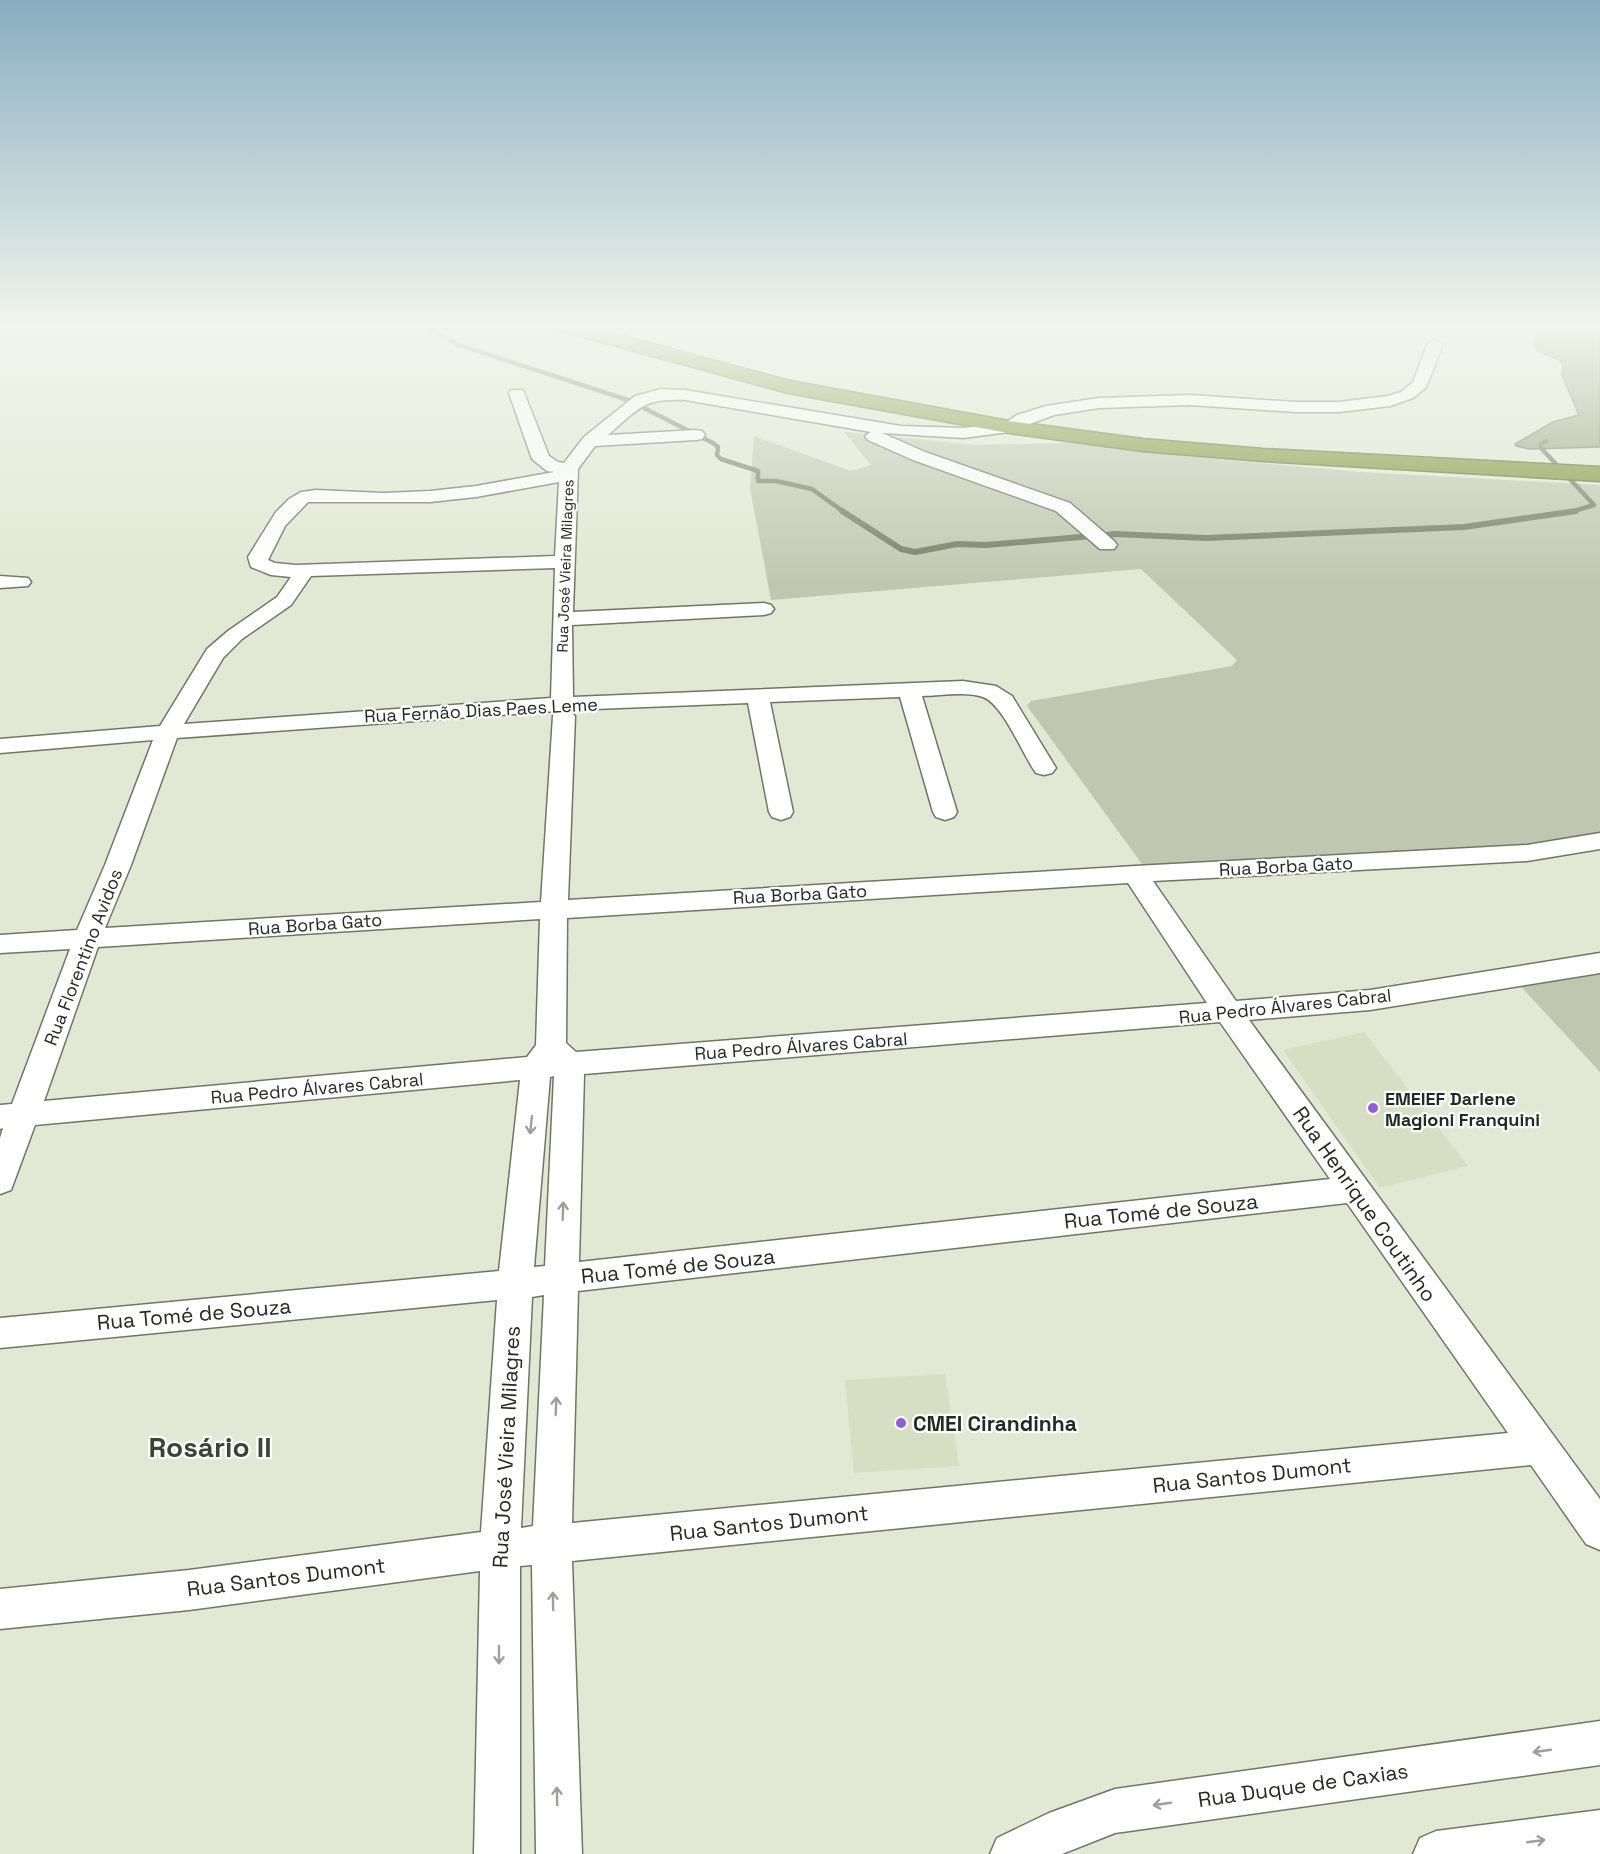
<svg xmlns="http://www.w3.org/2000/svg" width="1600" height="1854" font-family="'Space Grotesk',sans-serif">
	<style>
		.built { fill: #d6dfc3 }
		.green { fill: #c0c7b0 }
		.water { fill: #99a283; stroke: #767e66; stroke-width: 1.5 }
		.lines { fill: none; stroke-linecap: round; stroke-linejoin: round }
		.stream-far1 { stroke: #767e66; stroke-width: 4.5 }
		.stream { stroke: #767e66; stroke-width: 6 }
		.street-casing { stroke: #717664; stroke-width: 3 }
		.highway-casing { stroke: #5f6e2f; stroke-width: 3 }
		.street { fill: #fff; fill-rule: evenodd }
		.highway { fill: #7e9336; fill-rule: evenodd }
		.oneway { stroke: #9d9f9b }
		.poi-dot { fill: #925ed7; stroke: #fff; stroke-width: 2 }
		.labels { text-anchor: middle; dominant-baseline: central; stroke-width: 4.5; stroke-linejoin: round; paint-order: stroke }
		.far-street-label { font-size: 15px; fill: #262921; stroke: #fff }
		.street-label { font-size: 18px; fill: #262921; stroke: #fff }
		.poi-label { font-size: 18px; font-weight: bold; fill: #262921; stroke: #fff; text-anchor: start }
		.near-street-label { font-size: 21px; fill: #262921; stroke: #fff }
		.near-poi-label { font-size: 21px; font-weight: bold; fill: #262921; stroke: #fff; text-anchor: start }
		.near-district-label { font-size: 28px; font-weight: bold; fill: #3e4333; stroke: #fff }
	</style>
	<rect width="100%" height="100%" fill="#e2e8d4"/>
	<g class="built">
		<polygon points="1364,1032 1468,1166 1380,1188 1283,1050"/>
		<polygon points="945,1374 959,1466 854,1473 845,1380"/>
	</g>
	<g class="green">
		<polygon points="844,432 975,445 1069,443 1214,459 1361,472 1600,485 1600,841 1150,875 1027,706 1031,701 1232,666 1237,660 1141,569 771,600 750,488 754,436 851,471 871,465"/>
		<polygon points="1600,961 1600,1072 1513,978"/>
	</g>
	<polygon class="water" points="1538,326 1600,326 1600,447 1529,449 1516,446 1515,444 1553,422 1579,415 1562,375 1563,365 1561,361 1537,351 1534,344"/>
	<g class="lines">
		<g class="stream-far1">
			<polyline points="425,326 456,344 628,400 713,443 718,447 717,455 721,459 758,471 758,481 776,481 812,489 844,512"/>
			<polyline points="1546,441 1541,444 1541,448 1594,505 1571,512"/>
		</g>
		<polyline class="stream" points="842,511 901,549 915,552 957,544 986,545 1116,534 1206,538 1464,527 1576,511"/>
		<g class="street-casing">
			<g id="street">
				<path d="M1435 340 1443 345 1426 387 1413 398 1390 406 1339 412H1296L1190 405 1099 408 1054 415 1009 432 963 438 882 433 925 452 1070 503 1114 541 1117 545 1114 549H1100L1056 511 913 460 868 440 865 436 871 432 685 400C642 398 639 409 608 435L696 430 702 431 705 435 702 439 696 440 595 446 578 469 573 612 764 603 771 605 774 609 771 613 764 615 572 625 573 697 963 681 996 686 1012 696 1056 768 1052 773 1044 775 1036 773C1022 754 1004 705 983 697 965 691 940 696 922 696L957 812 954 817 945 820 936 817 933 812 900 697 770 702 793 812 790 817 781 820 772 817 769 812 748 703 569 710 575 716 568 900 1135 866 1527 845 1600 833V849L1527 861 1153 881 1236 1001 1370 990 1600 953V973L1370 1010 1249 1020 1600 1499V1550L1586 1544 1531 1465 572 1561 582 1854H536L532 1565 520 1566V1854H474L480 1571 189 1610 0 1629V1589L189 1570 481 1532 497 1300 0 1348V1318L499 1271 520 1080 35 1125 11 1190 0 1194V1138L3 1128 0 1129V1105L12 1104 70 949 0 953V935L77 930 105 865 153 740 0 753V739L160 726 207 649 228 631 277 597 291 577 271 575 251 567 248 557 276 512 289 499 301 492 316 490 383 493 430 491 476 486 554 472 547 471 532 459 509 393 511 390H523L549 456 558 462 564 463 584 437 635 396 661 389 685 390 901 426 963 428 1005 423 1017 415 1046 406 1099 398 1190 395 1296 402H1339L1387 396 1401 392 1413 382 1427 345ZM559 482 555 556 296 565 275 563 268 560 285 526 308 502H430L476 497ZM555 568 551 698 184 724 223 658 242 639 291 605 311 576ZM556 711 553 716 541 902 105 928 131 865 177 738ZM1128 883 1207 1003 576 1052 566 1043 567 918ZM540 919 536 1045 527 1057 44 1101 98 947ZM1220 1022 1330 1179 579 1262 584 1074ZM554 1076 545 1266 534 1267 550 1077ZM1347 1203 1508 1433 572 1523 578 1291ZM544 1295 533 1526 521 1528 532 1297Z"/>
				<polygon points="0,576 28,578 31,582 28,586 0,588"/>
				<polygon points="1600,1721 1600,1765 1115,1833 1062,1854 990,1854 997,1838 1049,1813 1115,1789"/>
				<polygon points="1600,1810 1600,1854 1413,1854 1420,1838 1436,1831"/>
			</g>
		</g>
		<g class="highway-casing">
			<polygon id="highway" points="555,326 586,326 790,381 1009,421 1143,439 1263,449 1600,467 1600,481 1263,461 1143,451 1009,433 788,393 558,330"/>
		</g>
		<use href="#street" class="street"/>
		<use href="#highway" class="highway"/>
	</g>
	<defs><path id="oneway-shaft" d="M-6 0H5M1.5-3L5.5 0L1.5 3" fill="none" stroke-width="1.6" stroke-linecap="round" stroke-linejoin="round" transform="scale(1.5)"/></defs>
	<g class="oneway">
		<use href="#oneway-shaft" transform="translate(531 1125) rotate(96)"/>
		<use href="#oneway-shaft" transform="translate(563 1211) rotate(-88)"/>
		<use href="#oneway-shaft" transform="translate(556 1406) rotate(-88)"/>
		<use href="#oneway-shaft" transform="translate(553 1601) rotate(-91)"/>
		<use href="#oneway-shaft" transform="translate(499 1655) rotate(90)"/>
		<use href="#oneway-shaft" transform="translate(1542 1751) rotate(172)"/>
		<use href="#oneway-shaft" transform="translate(557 1796) rotate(-91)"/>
		<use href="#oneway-shaft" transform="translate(1162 1804) rotate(172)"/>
		<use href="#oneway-shaft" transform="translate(1536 1841) rotate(-8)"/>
	</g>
	<linearGradient id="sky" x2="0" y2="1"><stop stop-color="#88adc0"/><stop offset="0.56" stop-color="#f2f5ec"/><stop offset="1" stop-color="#f2f5ec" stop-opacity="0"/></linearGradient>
	<rect width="1600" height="586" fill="url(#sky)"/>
	<g class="poi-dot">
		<circle cx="1373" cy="1108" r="6"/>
		<circle cx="901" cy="1423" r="6"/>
	</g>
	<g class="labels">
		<g class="far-street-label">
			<text transform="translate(565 566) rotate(-88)">Rua José Vieira Milagres</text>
		</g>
		<g class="street-label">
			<text transform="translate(481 710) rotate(-3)">Rua Fernão Dias Paes Leme</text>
			<text transform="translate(1286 866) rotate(-3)">Rua Borba Gato</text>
			<text transform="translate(800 894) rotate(-3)">Rua Borba Gato</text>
			<text transform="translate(315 924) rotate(-4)">Rua Borba Gato</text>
			<text transform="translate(83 957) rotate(-69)">Rua Florentino Avidos</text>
			<text transform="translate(1285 1006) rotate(-6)">Rua Pedro Álvares Cabral</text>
			<text transform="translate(801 1046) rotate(-4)">Rua Pedro Álvares Cabral</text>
			<text transform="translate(317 1088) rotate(-5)">Rua Pedro Álvares Cabral</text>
		</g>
		<g class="poi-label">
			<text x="1385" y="1098">EMEIEF Darlene<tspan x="1385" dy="21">Magioni Franquini</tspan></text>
		</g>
		<g class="near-street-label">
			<text transform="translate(1365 1204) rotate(55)">Rua Henrique Coutinho</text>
			<text transform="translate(1161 1211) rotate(-6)">Rua Tomé de Souza</text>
			<text transform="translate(678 1266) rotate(-6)">Rua Tomé de Souza</text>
			<text transform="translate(194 1314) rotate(-5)">Rua Tomé de Souza</text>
			<text transform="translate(506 1447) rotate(-87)">Rua José Vieira Milagres</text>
			<text transform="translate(1252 1475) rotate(-6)">Rua Santos Dumont</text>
			<text transform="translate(769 1523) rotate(-6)">Rua Santos Dumont</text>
			<text transform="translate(286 1577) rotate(-7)">Rua Santos Dumont</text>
			<text transform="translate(1303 1785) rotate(-8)">Rua Duque de Caxias</text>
		</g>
		<g class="near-poi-label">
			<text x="913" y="1423">CMEI Cirandinha</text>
		</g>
		<g class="near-district-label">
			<text x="210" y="1447">Rosário II</text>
		</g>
	</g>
</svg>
